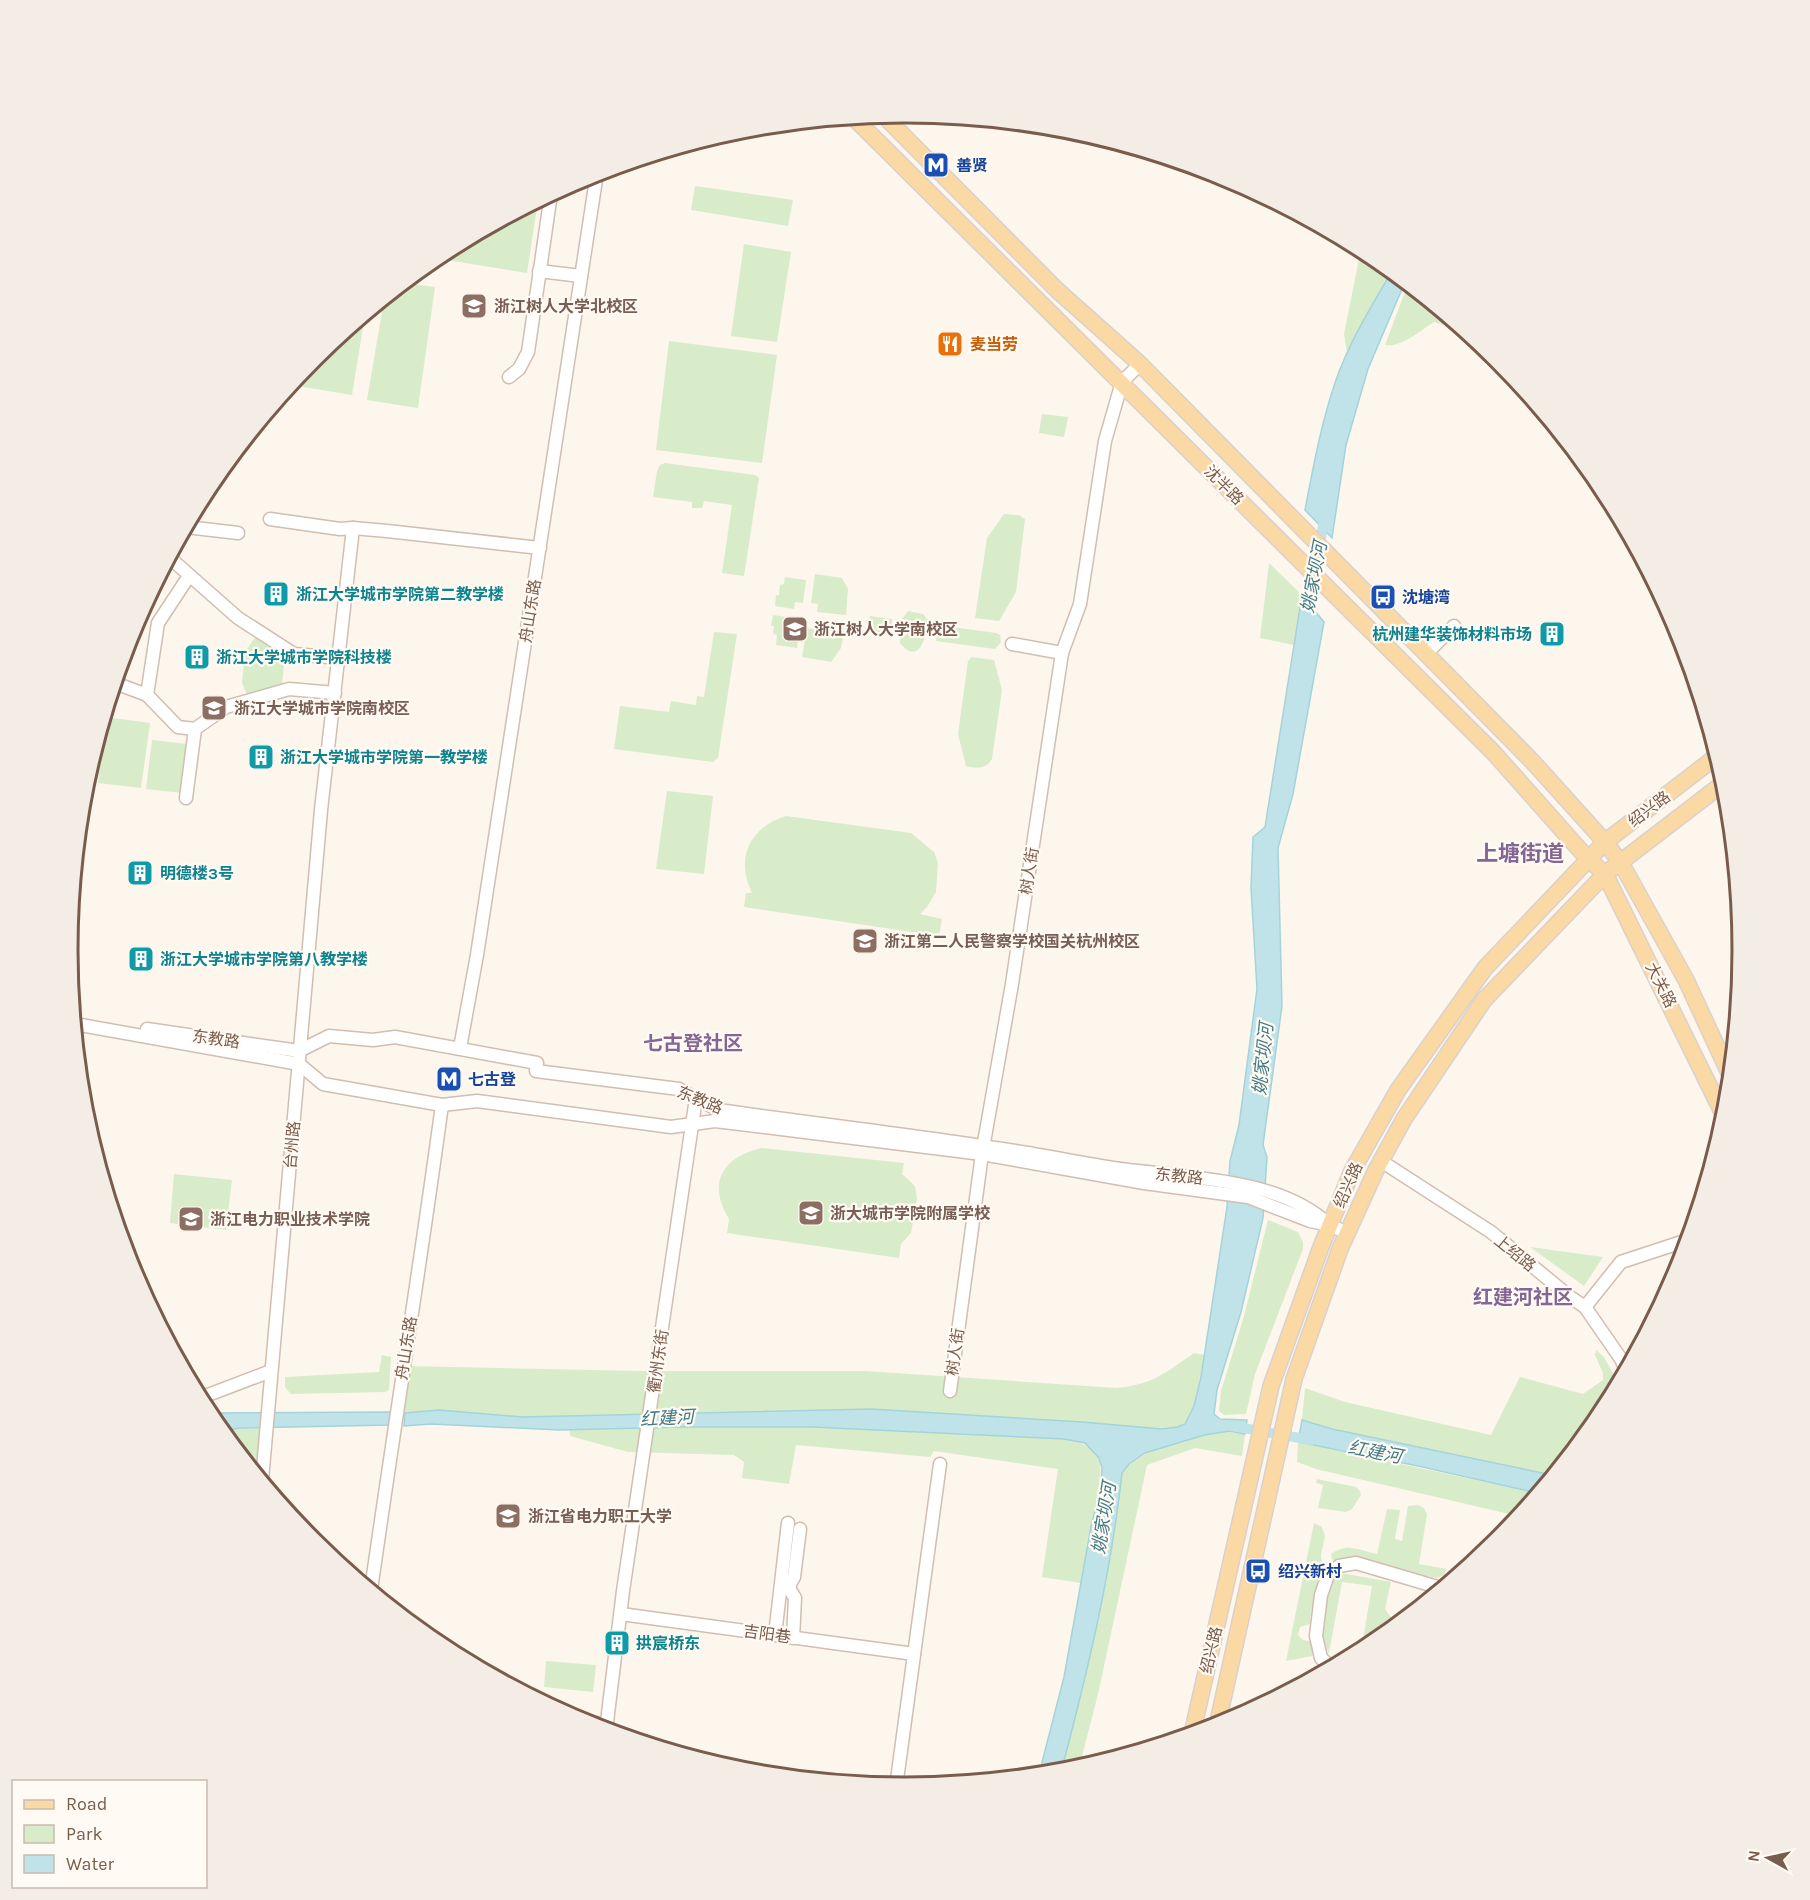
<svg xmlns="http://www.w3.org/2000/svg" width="1810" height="1900" font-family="Karla,'Noto Sans SC',sans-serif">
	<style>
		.green { fill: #d8ecc9 }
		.water { fill: #bfe3e8; stroke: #a5d3da; stroke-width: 1.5 }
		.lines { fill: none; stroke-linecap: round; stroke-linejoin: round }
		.canal { stroke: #bfe3e8; stroke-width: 10 }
		.minor-casing { stroke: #d1beb0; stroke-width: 15 }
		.major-casing { stroke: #dad1cd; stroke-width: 18 }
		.minor { stroke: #fff; stroke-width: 12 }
		.major { stroke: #fbd9a5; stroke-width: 15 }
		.labels { text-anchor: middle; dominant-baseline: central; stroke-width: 4.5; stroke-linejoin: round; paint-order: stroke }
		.transit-label { font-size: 16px; font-weight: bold; fill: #164399; stroke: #fffaf3; text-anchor: start }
		.education-label { font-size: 16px; font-weight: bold; fill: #785e54; stroke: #fffaf3; text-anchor: start }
		.food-label { font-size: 16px; font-weight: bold; fill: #c56008; stroke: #fffaf3; text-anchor: start }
		.street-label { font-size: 16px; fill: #7a5c4d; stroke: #fffaf3 }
		.culture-label { font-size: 16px; font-weight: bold; fill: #0d838f; stroke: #fffaf3; text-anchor: start }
		.water-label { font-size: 18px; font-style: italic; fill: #437c86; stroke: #fffaf3 }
		.quarter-label { font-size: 20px; font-weight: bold; fill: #846695; stroke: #fffaf3 }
		.district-label { font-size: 22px; font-weight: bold; fill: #846695; stroke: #fffaf3 }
		.rim { fill: none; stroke: #7a5c4d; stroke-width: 3 }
	</style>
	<rect width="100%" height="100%" fill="#fdf6ec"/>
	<g class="green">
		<polygon points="695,186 793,200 788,226 691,210"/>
		<polygon points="528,206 537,207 527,273 434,258"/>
		<polygon points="744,244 791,252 777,342 731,336"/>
		<polygon points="1361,249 1392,271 1347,353 1344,334"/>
		<polygon points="404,283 435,287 418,408 367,400 384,300"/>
		<path d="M1408 284 1464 331 1434 322C1421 330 1401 348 1385 345Z"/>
		<polygon points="365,315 352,395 291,385 313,358"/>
		<polygon points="669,341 777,355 762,463 656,450"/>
		<polygon points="1042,414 1068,417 1064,437 1039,433"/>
		<polygon points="665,463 755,475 759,478 744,576 722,573 732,505 704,501 702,508 692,508 692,502 653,497 657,471 660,465"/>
		<polygon points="1004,514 1019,515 1025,519 1016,592 999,621 975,618 987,538"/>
		<polygon points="1269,563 1302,595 1294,645 1260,638"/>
		<polygon points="815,574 842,578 848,589 846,615 817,612 818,604 811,603"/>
		<polygon points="785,577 806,580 803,603 795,602 794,609 775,606 776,595 779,595 780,585 784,584"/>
		<path d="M908 611 923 614 928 620C927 636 919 667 900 643L902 619Z"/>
		<polygon points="773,615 793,618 792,625 800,626 797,648 776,645 777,635 773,634 774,626 771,626"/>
		<polygon points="870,616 892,619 891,635 868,632"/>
		<polygon points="817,621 845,625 841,648 831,662 802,657 807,628 815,629"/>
		<polygon points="938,625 996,633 1000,635 1001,642 995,649 936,641"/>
		<polygon points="714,632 737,634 718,758 713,762 614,749 620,706 669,712 671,701 696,705 697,696 704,697"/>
		<polygon points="256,636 285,658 282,684 249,699 242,683 245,652"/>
		<path d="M971 657 994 660 1002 690 992 759C986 769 976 769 966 766L958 734 968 661Z"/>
		<polygon points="106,717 150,723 141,788 98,783"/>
		<polygon points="152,740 188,744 182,793 146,789"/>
		<polygon points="667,791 713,796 704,874 656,869"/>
		<path d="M786 816 911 833 934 852 938 863 936 892 927 907 920 914 942 919 939 936 744 907 746 893H752C735 857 750 827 786 816Z"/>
		<path d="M762 1148 904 1163 902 1174 915 1186 917 1199 911 1233 901 1244 899 1258 727 1233 729 1219C707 1183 722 1157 762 1148Z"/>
		<polygon points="174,1174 232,1180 226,1230 170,1223"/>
		<polygon points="1268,1220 1298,1232 1303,1242 1303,1249 1255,1374 1246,1414 1224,1415 1219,1411 1221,1391 1244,1316"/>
		<polygon points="1530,1247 1603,1257 1584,1286"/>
		<polygon points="1596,1350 1604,1357 1618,1383 1601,1416 1552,1475 1332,1429 1302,1420 1305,1388 1345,1402 1491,1435 1520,1377 1583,1394 1603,1380 1603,1373 1595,1355"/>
		<path d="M1194 1353 1205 1355 1194 1406 1185 1424 1177 1427 1162 1429 1082 1422 871 1409 522 1417 439 1410 405 1413V1366L642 1371H865L1116 1388C1152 1385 1165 1373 1194 1353Z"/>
		<polygon points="382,1355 391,1357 389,1390 385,1392 291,1394 285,1387 285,1377 379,1372"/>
		<path d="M684 1427H813L1064 1439C1079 1442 1091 1444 1099 1458 1106 1471 1084 1563 1081 1583L1042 1577 1058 1469 934 1451 930 1457 796 1445 789 1484 742 1478 744 1462 734 1455 628 1452 570 1436 569 1429Z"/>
		<polygon points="238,1428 266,1428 263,1468 253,1469 222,1432"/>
		<path d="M1230 1431 1245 1434 1242 1456 1195 1448 1147 1465 1098 1694 1079 1768 1061 1772C1087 1674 1111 1575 1122 1473 1140 1447 1199 1435 1230 1431Z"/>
		<polygon points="1298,1442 1537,1493 1519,1516 1505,1513 1316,1469 1297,1462"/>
		<polygon points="1317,1479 1356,1487 1360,1491 1361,1495 1352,1509 1346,1512 1318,1508 1323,1485 1316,1483"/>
		<path d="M1418 1505 1424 1508 1427 1514 1419 1564 1447 1569 1444 1575 1438 1578 1426 1576 1352 1556 1335 1561 1332 1559 1331 1554C1348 1542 1358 1550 1377 1554L1387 1509 1400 1510 1395 1539 1402 1541 1408 1506Z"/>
		<polygon points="1314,1523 1322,1527 1325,1536 1321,1555 1323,1576 1311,1611 1310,1624 1300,1627 1298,1635 1303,1640 1313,1642 1314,1647 1312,1656 1286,1661"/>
		<polygon points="1341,1573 1391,1582 1385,1609 1390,1616 1402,1621 1370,1647 1361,1651 1372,1586 1342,1582 1329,1653 1322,1639 1326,1594 1334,1576"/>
		<polygon points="546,1661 596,1665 593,1692 544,1687"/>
	</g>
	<g class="water">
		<path d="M1392 271 1405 282 1368 369 1346 445 1332 538 1305 510C1313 468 1321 424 1335 383 1348 344 1371 307 1392 271Z"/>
		<path d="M1302 595 1324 622 1293 794 1278 848 1282 1006 1263 1145 1267 1157 1263 1218 1241 1312 1217 1390 1214 1414 1220 1419 1247 1420 1245 1434 1230 1431 1204 1435 1145 1453 1129 1464 1122 1473C1111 1575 1087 1674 1061 1772L1039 1774 1064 1677 1091 1527 1101 1485 1102 1467 1099 1458 1085 1443 1064 1439 813 1427H684L559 1430 431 1424 404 1426 405 1413 439 1410 522 1417 871 1409 1082 1422 1162 1429 1177 1427 1185 1424 1194 1406 1201 1377 1227 1207 1230 1161 1239 1125 1257 989 1251 888 1253 837 1265 827Z"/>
		<polygon points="390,1412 391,1425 238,1428 222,1432 207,1413"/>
		<polygon points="1302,1420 1332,1429 1552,1475 1537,1493 1418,1466 1298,1442"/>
	</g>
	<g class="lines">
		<g class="canal">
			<polyline points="1307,615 1325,515"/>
			<polyline points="1232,1426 1311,1440"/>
		</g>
		<g class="minor-casing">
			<g id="minor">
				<polyline points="539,271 581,276"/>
				<polyline points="509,377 519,369 528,352 551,194"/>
				<polyline points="270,519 340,529 353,528 387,531 540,548"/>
				<polyline points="186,527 238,533"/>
				<polyline points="170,558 238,618 294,654 339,658"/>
				<polyline points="1012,644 1062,653"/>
				<polyline points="1426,654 1454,626"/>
				<polyline points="115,683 147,695 178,727 195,729"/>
				<polyline points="147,695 158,623 189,576"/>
				<polyline points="186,798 195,729 226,707 289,689 335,693"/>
				<polyline points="75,1024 299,1064 323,1084 442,1105 477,1101 671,1127 715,1121 982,1154 1144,1183 1248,1197 1310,1221 1330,1225 1347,1233"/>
				<path d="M147 1029 299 1051 329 1036 373 1040 395 1037 537 1063 536 1071 679 1089 718 1110C817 1124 916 1135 1015 1151 1048 1156 1080 1163 1113 1168 1180 1178 1278 1176 1329 1225"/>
				<polyline points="460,1048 477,955 597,173"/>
				<polyline points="1381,1161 1491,1232 1570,1297 1585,1307 1621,1359 1626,1370"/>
				<polyline points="1585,1307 1621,1262 1688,1240"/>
				<polyline points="950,1391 982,1154 1012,984 1062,653 1080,604 1105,441 1122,382 1140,364"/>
				<polyline points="200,1398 271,1371"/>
				<polyline points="262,1480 321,810 353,528"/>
				<path d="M371 1590C394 1428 420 1267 442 1105"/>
				<polyline points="621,1614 914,1654"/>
				<polyline points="775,1635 788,1523"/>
				<polyline points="793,1638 795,1598 790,1590 790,1584 794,1577 800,1529"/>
				<polyline points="1331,1667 1321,1658 1316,1636 1321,1595 1328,1575 1339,1566 1356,1563 1441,1588"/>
				<polyline points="578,1720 607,1725"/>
				<polyline points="606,1730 623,1591 696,1098"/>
				<polyline points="896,1787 940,1464"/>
			</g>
		</g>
		<g class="major-casing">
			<g id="major">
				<polyline points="883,115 1057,290 1140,364 1532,761 1605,842 1621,863 1686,980 1730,1075"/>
				<polyline points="854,118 1493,752 1588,859 1605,874 1725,1118"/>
				<polyline points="1217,1726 1294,1379 1340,1249 1376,1170 1404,1119 1484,1000 1605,874 1725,782"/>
				<polyline points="1192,1734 1271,1386 1321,1247 1352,1171 1398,1090 1485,968 1605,842 1717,756"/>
			</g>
		</g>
		<use href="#minor" class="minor"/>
		<use href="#major" class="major"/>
	</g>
	<defs>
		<g id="metro-square" transform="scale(1.35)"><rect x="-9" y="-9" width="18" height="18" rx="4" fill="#1a4fb4" stroke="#fffaf3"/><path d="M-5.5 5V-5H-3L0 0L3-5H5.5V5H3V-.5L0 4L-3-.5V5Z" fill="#fff"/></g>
		<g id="university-square" transform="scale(1.35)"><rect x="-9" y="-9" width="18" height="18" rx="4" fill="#8d6e63" stroke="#fffaf3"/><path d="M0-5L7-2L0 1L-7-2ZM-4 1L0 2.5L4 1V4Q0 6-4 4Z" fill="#fff"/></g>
		<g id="restaurant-square" transform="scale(1.35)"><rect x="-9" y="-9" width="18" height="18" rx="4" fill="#e8710a" stroke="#fffaf3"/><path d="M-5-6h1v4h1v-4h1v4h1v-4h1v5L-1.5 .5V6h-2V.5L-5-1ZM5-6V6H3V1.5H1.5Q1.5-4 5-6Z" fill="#fff"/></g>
		<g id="building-square" transform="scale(1.35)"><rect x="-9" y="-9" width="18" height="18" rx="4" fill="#0f9aa8" stroke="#fffaf3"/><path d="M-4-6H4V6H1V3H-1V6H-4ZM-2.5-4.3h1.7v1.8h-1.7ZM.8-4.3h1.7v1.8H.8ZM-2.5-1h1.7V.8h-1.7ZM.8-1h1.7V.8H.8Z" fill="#fff"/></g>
		<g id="bus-square" transform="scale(1.35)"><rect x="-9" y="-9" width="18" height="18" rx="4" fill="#1a4fb4" stroke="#fffaf3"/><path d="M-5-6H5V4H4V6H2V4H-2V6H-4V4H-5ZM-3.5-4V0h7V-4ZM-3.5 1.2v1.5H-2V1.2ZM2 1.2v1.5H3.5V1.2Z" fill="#fff"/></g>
		<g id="school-square" transform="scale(1.35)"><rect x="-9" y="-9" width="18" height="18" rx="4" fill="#8d6e63" stroke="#fffaf3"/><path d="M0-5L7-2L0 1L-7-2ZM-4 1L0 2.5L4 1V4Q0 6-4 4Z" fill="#fff"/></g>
	</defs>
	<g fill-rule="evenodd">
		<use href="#metro-square" x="936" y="165"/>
		<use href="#university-square" x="474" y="306"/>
		<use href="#restaurant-square" x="950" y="344"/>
		<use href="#building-square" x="276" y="594"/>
		<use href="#bus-square" x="1383" y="597"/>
		<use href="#university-square" x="795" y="629"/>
		<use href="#building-square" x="1552" y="634"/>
		<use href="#building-square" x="197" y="657"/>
		<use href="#university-square" x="214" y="708"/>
		<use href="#building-square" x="261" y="757"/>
		<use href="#building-square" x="140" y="873"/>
		<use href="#university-square" x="865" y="941"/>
		<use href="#building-square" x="141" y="959"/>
		<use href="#metro-square" x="449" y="1079"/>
		<use href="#school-square" x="811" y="1213"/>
		<use href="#university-square" x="191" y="1219"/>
		<use href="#university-square" x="508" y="1516"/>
		<use href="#bus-square" x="1258" y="1571"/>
		<use href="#building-square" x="617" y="1643"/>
	</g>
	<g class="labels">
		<g class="transit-label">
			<text x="956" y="165">善贤</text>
			<text x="1402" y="597">沈塘湾</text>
			<text x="468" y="1079">七古登</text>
			<text x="1278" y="1571">绍兴新村</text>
		</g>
		<g class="education-label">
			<text x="494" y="306">浙江树人大学北校区</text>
			<text x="814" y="629">浙江树人大学南校区</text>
			<text x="234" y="708">浙江大学城市学院南校区</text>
			<text x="884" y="941">浙江第二人民警察学校国关杭州校区</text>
			<text x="830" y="1213">浙大城市学院附属学校</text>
			<text x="210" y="1219">浙江电力职业技术学院</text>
			<text x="528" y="1516">浙江省电力职工大学</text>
		</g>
		<g class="food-label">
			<text x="970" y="344">麦当劳</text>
		</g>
		<g class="street-label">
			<text transform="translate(1224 485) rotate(45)">沈半路</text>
			<text transform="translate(530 611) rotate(-81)">舟山东路</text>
			<text transform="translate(1649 809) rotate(-37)">绍兴路</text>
			<text transform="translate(1029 871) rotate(-81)">树人街</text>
			<text transform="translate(1661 985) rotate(63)">大关路</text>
			<text transform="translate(216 1039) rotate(8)">东教路</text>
			<text transform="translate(700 1100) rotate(22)">东教路</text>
			<text transform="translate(292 1145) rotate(-85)">台州路</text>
			<text transform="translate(1179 1176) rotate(6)">东教路</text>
			<text transform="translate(1348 1185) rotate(-66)">绍兴路</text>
			<text transform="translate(1515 1253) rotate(39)">上绍路</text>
			<text transform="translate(406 1348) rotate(-81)">舟山东路</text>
			<text transform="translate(955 1352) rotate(-82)">树人街</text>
			<text transform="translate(658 1361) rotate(-82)">衢州东街</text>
			<text transform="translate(767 1634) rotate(8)">吉阳巷</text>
			<text transform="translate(1211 1650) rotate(-77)">绍兴路</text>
		</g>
		<g class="culture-label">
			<text x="296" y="594">浙江大学城市学院第二教学楼</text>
			<text x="1532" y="634" text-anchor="end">杭州建华装饰材料市场</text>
			<text x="216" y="657">浙江大学城市学院科技楼</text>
			<text x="280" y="757">浙江大学城市学院第一教学楼</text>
			<text x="160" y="873">明德楼3号</text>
			<text x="160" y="959">浙江大学城市学院第八教学楼</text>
			<text x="636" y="1643">拱宸桥东</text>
		</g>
		<g class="water-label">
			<text transform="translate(1314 577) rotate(-79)">姚家坝河</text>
			<text transform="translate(1263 1059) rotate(-84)">姚家坝河</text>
			<text transform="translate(667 1418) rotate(-3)">红建河</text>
			<text transform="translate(1375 1452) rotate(11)">红建河</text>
			<text transform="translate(1104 1518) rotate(-81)">姚家坝河</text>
		</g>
		<g class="quarter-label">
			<text x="693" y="1043">七古登社区</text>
			<text x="1523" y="1297">红建河社区</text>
		</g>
		<g class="district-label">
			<text x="1520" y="854">上塘街道</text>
		</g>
	</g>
	<path d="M0 0H1810V1900H0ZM78 950a827 827 0 1 1 1654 0a827 827 0 1 1-1654 0Z" fill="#f4ede6" fill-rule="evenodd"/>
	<path class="rim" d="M78 950a827 827 0 1 1 1654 0a827 827 0 1 1-1654 0Z"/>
	<rect x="12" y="1780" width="195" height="108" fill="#fffaf3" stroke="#cabbb1" stroke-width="1.5"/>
	<rect x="24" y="1800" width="30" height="9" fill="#fbd9a5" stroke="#cabbb1" stroke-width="1.5"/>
	<text x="66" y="1810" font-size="18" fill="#7a5c4d">Road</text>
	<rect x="24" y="1825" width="30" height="18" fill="#d8ecc9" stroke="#cabbb1" stroke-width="1.5"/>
	<text x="66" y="1840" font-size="18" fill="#7a5c4d">Park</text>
	<rect x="24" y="1855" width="30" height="18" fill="#bfe3e8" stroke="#cabbb1" stroke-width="1.5"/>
	<text x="66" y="1870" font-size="18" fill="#7a5c4d">Water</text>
	<g transform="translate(1768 1858) rotate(278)" stroke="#fffaf3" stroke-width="4.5" paint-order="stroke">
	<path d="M0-4.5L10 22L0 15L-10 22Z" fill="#7a5c4d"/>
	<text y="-9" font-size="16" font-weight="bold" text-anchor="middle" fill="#7a5c4d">N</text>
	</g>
</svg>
